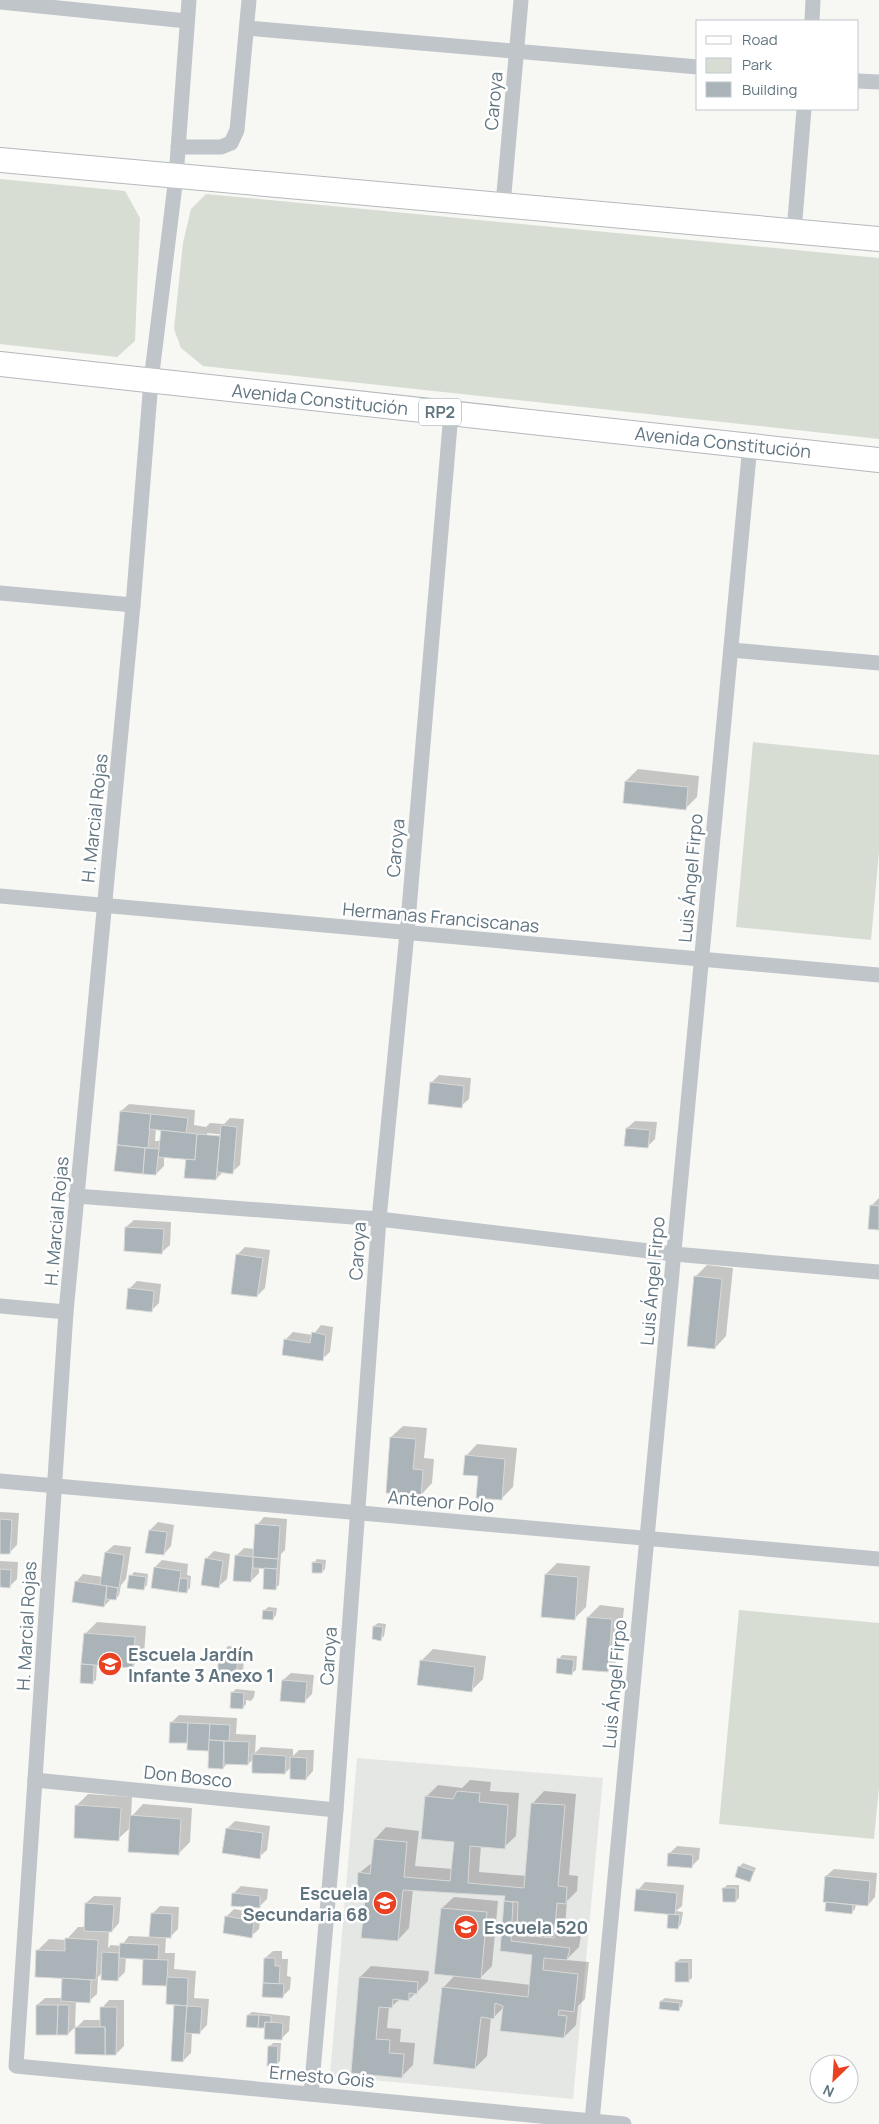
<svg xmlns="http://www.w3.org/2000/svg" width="879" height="2124" font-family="Manrope,sans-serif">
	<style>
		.built { fill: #e5e7e5 }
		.green { fill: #d7ddd3 }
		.shadow { fill: #0003; fill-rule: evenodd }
		.building { fill: #a9b3b8; stroke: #d9d9d7 }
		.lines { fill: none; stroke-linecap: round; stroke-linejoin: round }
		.primary-casing { stroke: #b3b9bd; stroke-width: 26 }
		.minor { stroke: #c0c5c9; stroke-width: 15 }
		.primary { stroke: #fff; stroke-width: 24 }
		.labels { text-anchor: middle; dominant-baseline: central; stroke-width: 5; stroke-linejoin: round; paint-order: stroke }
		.shield { fill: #fff; stroke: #909ea6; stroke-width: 1 }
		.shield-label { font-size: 16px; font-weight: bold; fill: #617580 }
		.street-label { font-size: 18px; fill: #617580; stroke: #fff }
		.poi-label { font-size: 18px; font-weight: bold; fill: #617580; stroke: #fff; text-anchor: start }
	</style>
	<rect width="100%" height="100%" fill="#f7f7f4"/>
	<polygon class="built" points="357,1758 603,1778 573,2099 330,2076"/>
	<g class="green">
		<polygon points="0,179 125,191 140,218 135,341 117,357 0,344"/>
		<polygon points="206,194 879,258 879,439 203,366 181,348 174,329 183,243 191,209"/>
		<polygon points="753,742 879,755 879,852 871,940 736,927"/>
		<polygon points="739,1610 879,1623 879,1787 874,1839 719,1824"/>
	</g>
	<g class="shadow">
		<polygon points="638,769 699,776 697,797 685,809 626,781"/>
		<polygon points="439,1075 471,1078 469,1099 461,1106 431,1083"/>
		<path d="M129 1104 195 1110 194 1125 206 1127 210 1123 224 1124 230 1118 244 1119 240 1165 232 1172 224 1171 216 1179 189 1158 164 1156V1166L156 1174 116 1170 121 1111ZM156 1128 162 1129 161 1141H155ZM207 1133 227 1135 226 1138 207 1136Z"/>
		<polygon points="635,1121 657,1122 655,1139 647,1147 627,1128"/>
		<polygon points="879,1198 879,1229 871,1206"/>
		<polygon points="134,1220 171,1222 170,1245 162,1252 126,1227"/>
		<polygon points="245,1247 270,1250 265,1288 257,1296 237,1255"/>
		<polygon points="707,1265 733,1268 726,1336 715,1348 695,1277"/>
		<polygon points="137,1281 161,1284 159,1303 151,1311 129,1289"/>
		<polygon points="321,1325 333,1327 330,1352 322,1359 285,1340 293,1332 313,1335"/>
		<polygon points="403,1426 427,1428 424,1458 434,1459 432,1483 421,1495 391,1437"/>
		<polygon points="477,1444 517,1448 513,1487 501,1499 466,1456"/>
		<polygon points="0,1512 19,1513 17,1545 9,1553 0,1552"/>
		<polygon points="264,1517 287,1519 285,1550 281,1554 279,1585 275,1588 265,1567 259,1567 259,1573 251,1581 236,1556 244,1548 255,1549 257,1525"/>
		<polygon points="158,1522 174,1525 171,1546 164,1554 150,1530"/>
		<polygon points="114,1545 131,1547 126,1579 121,1585 119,1595 116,1599 112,1598 104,1606 76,1582 83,1574 103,1577 106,1552"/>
		<polygon points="214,1551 230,1554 227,1579 219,1586 206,1559"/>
		<polygon points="317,1559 326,1560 325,1569 322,1572 314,1563"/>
		<polygon points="162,1560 188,1564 187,1575 191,1576 190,1588 186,1592 152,1586 155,1567"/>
		<polygon points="0,1561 18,1562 17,1579 10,1586 0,1586"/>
		<polygon points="557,1563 590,1566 586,1607 574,1619 546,1574"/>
		<polygon points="134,1572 148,1574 147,1585 143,1589 131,1576"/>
		<polygon points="600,1605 624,1608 619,1659 607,1671 584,1669 588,1617"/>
		<polygon points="268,1607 277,1608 276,1615 273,1619 264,1611"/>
		<polygon points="97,1622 146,1626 144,1655 132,1667 97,1664 96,1680 92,1683 85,1634"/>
		<polygon points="378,1623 386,1624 384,1636 381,1639 374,1626"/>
		<polygon points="228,1646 245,1648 243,1671 235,1678 221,1654"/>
		<polygon points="433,1649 486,1656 483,1679 472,1690 421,1661"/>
		<polygon points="562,1655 577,1656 576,1670 572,1673 559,1659"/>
		<polygon points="291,1673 314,1675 312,1694 304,1702 283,1680"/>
		<polygon points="236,1689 255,1691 254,1697 251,1701 246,1700 246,1704 243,1708 232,1693"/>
		<polygon points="179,1715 237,1718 236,1734 256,1735 255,1753 261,1747 293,1749 293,1756 299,1750 314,1750 313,1771 306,1779 291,1767 285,1773 254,1758 248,1764 228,1763 223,1768 210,1750 189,1742 170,1741 171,1723"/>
		<polygon points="470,1780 491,1782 490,1791 519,1793 516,1836 504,1847 481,1845 479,1872 527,1876 533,1803 544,1791 576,1794 569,1875 578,1876 577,1891 567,1901 565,1925 556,1933 581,1936 579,1947 566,1960 589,1962 585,1999 578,2006 576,2025 564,2037 504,2007 494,2017 491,2017 487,2056 475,2068 443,1988 455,1975 442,1908 454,1897 498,1901 492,1966 479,1979 531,1985 533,1954 501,1950 506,1895 413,1889 409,1928 398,1940 359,1873 373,1862 375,1839 386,1827 419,1831 415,1866 453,1869 455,1841 426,1797 438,1785 462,1788"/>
		<polygon points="88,1794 132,1797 131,1817 143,1804 192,1808 190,1842 178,1854 131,1827 118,1839 77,1805"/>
		<polygon points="235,1821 270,1826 267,1850 259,1857 227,1829"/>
		<polygon points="677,1846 700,1848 699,1859 691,1867 669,1854"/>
		<polygon points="743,1863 756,1868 750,1881 739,1867"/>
		<polygon points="834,1869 877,1873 875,1897 868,1905 856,1904 855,1909 852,1912 826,1910 826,1876"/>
		<polygon points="645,1882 684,1885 682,1906 676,1911 683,1912 681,1924 678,1928 670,1915 638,1890"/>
		<polygon points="727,1885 739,1885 739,1898 736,1901 724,1888"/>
		<polygon points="241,1886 268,1889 267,1899 259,1907 233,1894"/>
		<polygon points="94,1896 121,1897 119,1923 112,1931 109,1931 108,1948 111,1945 121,1946 129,1936 151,1937 152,1914 160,1906 179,1907 178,1929 170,1937 166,1937 165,1953 175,1953 174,1969 196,1971 194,1998 209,1999 207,2025 200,2032 192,2032 191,2053 183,2061 172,2060 175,2004 168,1985 144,1958 126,1957 125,1972 117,1980 102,1973 98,1977 97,1994 89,2001 76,2001 75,2027 68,2034 37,2005 45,1998 62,1998 63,1977 38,1950 49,1939 66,1940 78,1927 85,1927 86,1903"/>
		<polygon points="234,1909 261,1914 259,1929 251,1936 226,1917"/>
		<polygon points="273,1951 282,1951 282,1959 288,1959 287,1976 291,1977 290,1989 282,1997 265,1958"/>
		<polygon points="680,1959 692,1959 692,1978 688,1981 676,1962"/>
		<polygon points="371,1966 429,1971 428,1981 417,1992 408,2000 400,1999 391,2007 389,2007 387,2028 401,2029 400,2042 415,2043 413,2065 402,2076 352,2072 360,1977"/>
		<polygon points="665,1998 683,2000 682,2006 679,2009 661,2001"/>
		<polygon points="109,2000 124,2000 124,2046 116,2054 77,2027 84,2020 101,2020 102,2008"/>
		<polygon points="252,2012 290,2016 289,2031 282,2038 266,2027 247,2026 248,2015"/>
		<polygon points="273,2043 281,2043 280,2061 276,2065 270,2046"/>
	</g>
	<g class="building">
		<polygon points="625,781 688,787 686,810 623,803"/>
		<polygon points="430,1082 464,1086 462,1108 428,1104"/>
		<polygon points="120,1111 151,1114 148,1148 117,1145"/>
		<polygon points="151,1114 188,1118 186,1133 149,1129"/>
		<polygon points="221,1125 237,1127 233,1174 217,1172"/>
		<polygon points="626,1128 650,1130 648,1148 624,1146"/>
		<polygon points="161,1130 197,1134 195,1160 158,1157"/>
		<polygon points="197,1134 220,1136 216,1180 184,1178 186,1159 195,1160"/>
		<polygon points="117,1145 145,1148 143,1174 114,1171"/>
		<polygon points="145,1148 159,1149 156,1175 143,1174"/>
		<polygon points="870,1205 879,1206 879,1230 868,1229"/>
		<polygon points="125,1227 164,1229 162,1254 124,1251"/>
		<polygon points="236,1254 263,1258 257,1297 231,1294"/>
		<polygon points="694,1276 722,1279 715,1349 687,1346"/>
		<polygon points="128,1288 154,1291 152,1312 126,1309"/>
		<polygon points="312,1332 326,1335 323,1361 282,1355 284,1339 310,1343"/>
		<polygon points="390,1437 416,1439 413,1469 423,1470 421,1496 386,1493"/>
		<polygon points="465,1455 505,1459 502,1500 476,1498 478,1476 463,1475"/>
		<polygon points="0,1519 12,1520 10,1554 0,1554"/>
		<polygon points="255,1524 280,1526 278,1559 253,1557"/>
		<polygon points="149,1530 167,1532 164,1555 145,1553"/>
		<polygon points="105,1552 124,1555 119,1588 100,1585"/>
		<polygon points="235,1555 253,1557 251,1582 233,1581"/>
		<polygon points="253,1557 278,1559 277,1569 253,1568"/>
		<polygon points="205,1558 223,1561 219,1588 201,1585"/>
		<polygon points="312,1562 323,1563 322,1573 312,1573"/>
		<polygon points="154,1567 181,1571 178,1592 151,1588"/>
		<polygon points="264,1568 277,1569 276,1590 263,1589"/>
		<polygon points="0,1569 11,1570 10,1588 0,1587"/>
		<polygon points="545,1574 578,1577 575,1620 541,1617"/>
		<polygon points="129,1575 146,1577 144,1590 127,1588"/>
		<polygon points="180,1578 188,1579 187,1593 178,1592"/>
		<polygon points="75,1581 107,1586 104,1607 72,1602"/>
		<polygon points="107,1586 118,1588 116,1600 106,1599"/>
		<polygon points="263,1610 274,1611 273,1620 262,1619"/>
		<polygon points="587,1617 612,1619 608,1672 582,1670"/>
		<polygon points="373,1626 383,1627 381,1641 372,1639"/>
		<polygon points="84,1633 135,1637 133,1668 81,1664"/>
		<polygon points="219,1653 238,1655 236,1680 217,1678"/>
		<polygon points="557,1658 574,1660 572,1675 556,1673"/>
		<polygon points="420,1660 475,1667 472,1692 417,1685"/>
		<polygon points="81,1664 94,1665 93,1684 80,1683"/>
		<polygon points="282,1680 307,1682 305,1703 280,1701"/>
		<polygon points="231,1692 244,1693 243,1709 230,1708"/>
		<polygon points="170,1722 188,1723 187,1743 169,1743"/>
		<polygon points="188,1723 210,1724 209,1751 187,1750"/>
		<polygon points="210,1724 230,1725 229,1741 209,1740"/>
		<polygon points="209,1740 224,1741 223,1769 208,1768"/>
		<polygon points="224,1741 249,1742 248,1765 224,1764"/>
		<polygon points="252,1754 286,1756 285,1774 252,1773"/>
		<polygon points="290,1757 307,1758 306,1780 290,1779"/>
		<polygon points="457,1791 480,1793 479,1802 508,1805 505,1849 470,1846 468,1883 524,1888 531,1803 565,1805 558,1886 567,1887 566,1904 557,1903 554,1938 517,1935 518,1902 504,1901 505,1896 403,1890 398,1941 361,1938 366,1888 357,1887 358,1872 370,1874 374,1839 407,1842 404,1877 450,1881 454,1842 421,1839 425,1796 453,1799"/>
		<polygon points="75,1805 121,1808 119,1841 74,1838"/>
		<polygon points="130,1815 181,1819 179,1855 128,1852"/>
		<polygon points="226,1828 263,1833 260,1859 222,1853"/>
		<polygon points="668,1853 693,1855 692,1868 667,1866"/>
		<polygon points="738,1866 754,1871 750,1882 735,1877"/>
		<polygon points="825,1876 870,1881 868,1906 823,1902"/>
		<polygon points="722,1888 736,1888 736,1902 723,1902"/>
		<polygon points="636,1889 677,1893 675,1915 634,1911"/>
		<polygon points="232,1893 260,1896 260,1908 231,1906"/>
		<polygon points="504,1901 513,1902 511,1941 570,1948 567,1960 544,1958 543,1970 578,1974 574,2012 559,2010 558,2015 567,2016 564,2038 500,2031 503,2006 495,2003 494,2019 481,2017 475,2069 433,2064 442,1987 528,1997 532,1955 500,1951"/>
		<polygon points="826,1902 853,1905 852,1914 825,1911"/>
		<polygon points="85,1903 114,1905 112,1932 84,1931"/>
		<polygon points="441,1908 487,1912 481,1979 434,1974"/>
		<polygon points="151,1913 172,1914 171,1938 149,1937"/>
		<polygon points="668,1914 680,1915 678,1929 667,1928"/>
		<polygon points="225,1916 254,1921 252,1938 223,1933"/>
		<polygon points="65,1938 98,1940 96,1980 35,1977 36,1950 65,1951"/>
		<polygon points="120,1943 159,1945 158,1960 119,1958"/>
		<polygon points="102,1952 119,1953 118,1981 101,1980"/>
		<polygon points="264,1958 275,1958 275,1966 280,1966 279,1984 263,1983"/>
		<polygon points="143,1959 168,1960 167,1986 142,1985"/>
		<rect x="675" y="1962" width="14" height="20"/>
		<polygon points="167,1977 188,1978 187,2006 166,2004"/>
		<polygon points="359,1977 418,1982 417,1994 409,1993 409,2001 393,1999 392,2008 379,2007 376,2039 390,2040 389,2053 404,2054 402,2078 351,2073"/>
		<polygon points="62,1978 91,1980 90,2003 61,2001"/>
		<polygon points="263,1983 284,1984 283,1998 262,1997"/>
		<polygon points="660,2001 680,2003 679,2011 659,2009"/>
		<polygon points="36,2005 58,2005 57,2035 36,2035"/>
		<polygon points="58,2005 69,2005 68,2035 57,2035"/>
		<polygon points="174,2005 187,2006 183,2062 171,2061"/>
		<polygon points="187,2006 202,2007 200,2034 185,2033"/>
		<polygon points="100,2007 117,2007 116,2055 105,2055 105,2027 100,2027"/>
		<polygon points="247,2015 259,2015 258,2028 246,2027"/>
		<polygon points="259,2015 271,2016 271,2023 265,2022 264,2028 258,2028"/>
		<polygon points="265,2022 283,2023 282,2040 264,2039"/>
		<polygon points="75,2027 105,2027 105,2055 75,2054"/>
		<polygon points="268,2046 278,2046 277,2066 267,2066"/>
	</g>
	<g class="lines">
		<g class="primary-casing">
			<g id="primary">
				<polyline points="0,160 879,239"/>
				<polyline points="0,364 879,460"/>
			</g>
		</g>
		<g class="minor">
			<polyline points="189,0 176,177 151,381 133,605 66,1312 16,2066 624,2124"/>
			<polyline points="0,2 187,21"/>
			<polyline points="812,21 813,0"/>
			<polyline points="247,28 698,67"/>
			<polyline points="858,81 879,82"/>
			<polyline points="178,147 221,147 231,143 237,130 249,0"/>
			<polyline points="503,205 521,0"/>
			<polyline points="794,232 804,109"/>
			<polyline points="0,593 133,605"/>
			<polyline points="731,650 879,663"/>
			<polyline points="0,896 879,975"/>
			<polyline points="76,1196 379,1219 674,1254 879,1272"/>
			<polyline points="0,1306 66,1312"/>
			<polyline points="0,1481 879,1559"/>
			<polyline points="35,1780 336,1810"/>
			<polyline points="311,2094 336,1810 379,1219 407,933 451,413"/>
			<polyline points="592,2121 750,445"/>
		</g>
		<use href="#primary" class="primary"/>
	</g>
	<defs>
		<g id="school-disc" transform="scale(1.25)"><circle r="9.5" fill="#ea4122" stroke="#fff"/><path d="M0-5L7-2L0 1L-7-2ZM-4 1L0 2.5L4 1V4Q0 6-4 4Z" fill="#fff"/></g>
	</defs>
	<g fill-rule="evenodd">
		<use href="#school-disc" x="110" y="1664"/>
		<use href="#school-disc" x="385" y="1903"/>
		<use href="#school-disc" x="466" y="1927"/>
	</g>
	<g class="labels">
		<rect class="shield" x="419" y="398.5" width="42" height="27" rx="4"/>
		<g class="shield-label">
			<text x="440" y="412">RP2</text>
		</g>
		<g class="street-label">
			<text transform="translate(493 101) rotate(-85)">Caroya</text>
			<text transform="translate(320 399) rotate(6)">Avenida Constitución</text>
			<text transform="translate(723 442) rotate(6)">Avenida Constitución</text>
			<text transform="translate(94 818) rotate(-84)">H. Marcial Rojas</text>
			<text transform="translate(395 848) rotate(-85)">Caroya</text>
			<text transform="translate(690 878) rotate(-85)">Luis Ángel Firpo</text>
			<text transform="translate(441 917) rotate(5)">Hermanas Franciscanas</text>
			<text transform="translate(56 1221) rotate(-85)">H. Marcial Rojas</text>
			<text transform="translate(357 1251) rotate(-86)">Caroya</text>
			<text transform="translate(652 1281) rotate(-85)">Luis Ángel Firpo</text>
			<text transform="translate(441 1501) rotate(5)">Antenor Polo</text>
			<text transform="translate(26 1626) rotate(-87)">H. Marcial Rojas</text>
			<text transform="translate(328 1656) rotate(-86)">Caroya</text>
			<text transform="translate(614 1684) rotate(-85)">Luis Ángel Firpo</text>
			<text transform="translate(188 1776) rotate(6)">Don Bosco</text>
			<text transform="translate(322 2076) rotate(5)">Ernesto Gois</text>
		</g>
		<g class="poi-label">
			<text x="128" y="1654">Escuela Jardín<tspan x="128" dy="21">Infante 3 Anexo 1</tspan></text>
			<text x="368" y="1893" text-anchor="end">Escuela<tspan x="368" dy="21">Secundaria 68</tspan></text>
			<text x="484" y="1927">Escuela 520</text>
		</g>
	</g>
	<rect x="696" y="20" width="162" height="90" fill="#ffffff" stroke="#c0c8cc"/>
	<rect x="706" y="36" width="25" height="8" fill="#ffffff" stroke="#c0c8cc"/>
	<text x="742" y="45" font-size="15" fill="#617580">Road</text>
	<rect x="706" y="58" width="25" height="15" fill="#d7ddd3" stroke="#c0c8cc"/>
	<text x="742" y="70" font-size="15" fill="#617580">Park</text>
	<rect x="706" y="82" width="25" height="15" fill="#a9b3b8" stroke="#c0c8cc"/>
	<text x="742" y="95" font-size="15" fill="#617580">Building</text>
	<g transform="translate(834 2079) rotate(205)"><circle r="24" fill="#ffffff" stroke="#c0c8cc"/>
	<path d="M0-4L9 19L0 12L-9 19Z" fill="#ea4122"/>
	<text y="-8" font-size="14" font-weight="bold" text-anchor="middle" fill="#617580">N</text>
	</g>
</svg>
